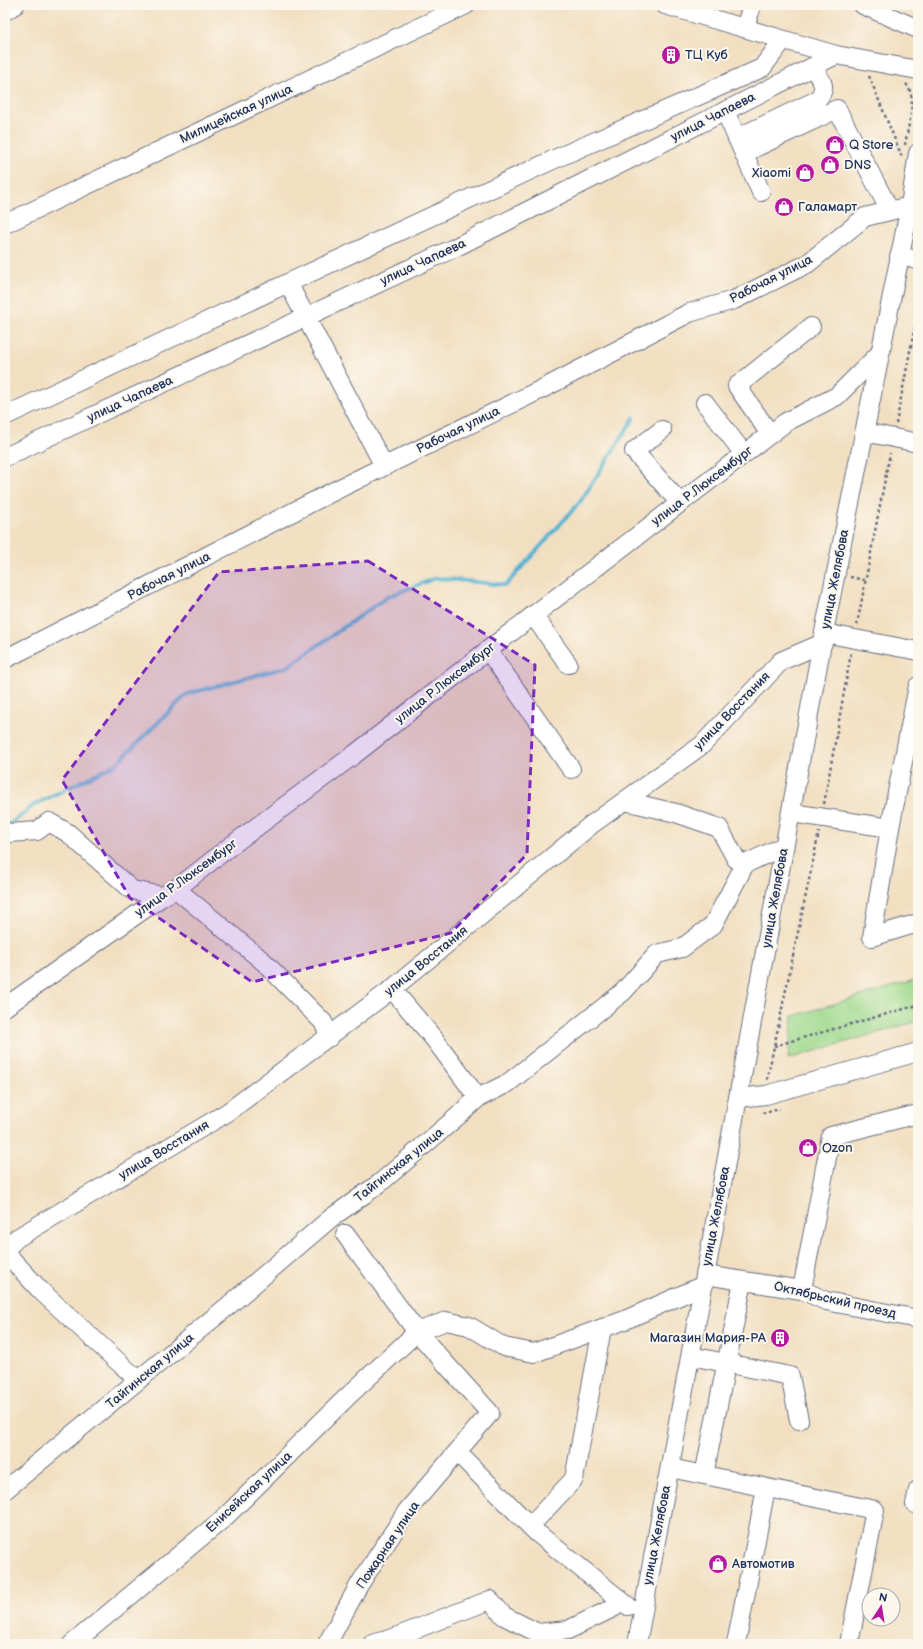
<svg xmlns="http://www.w3.org/2000/svg" width="923" height="1649" font-family="'Balsamiq Sans',sans-serif">
	<style>
		.green { fill: #9ed98c; stroke: #5c8475 }
		.lines { fill: none; stroke-linecap: round; stroke-linejoin: round }
		.stream { stroke: #52b3d1; stroke-width: 4 }
		.minor-casing { stroke: #666d81; stroke-width: 20 }
		.path { stroke: #666d81; stroke-width: 2.5; stroke-dasharray: 3 3; stroke-linecap: butt }
		.minor { stroke: #fff; stroke-width: 18 }
		.marked { fill: #7b2cbf; fill-opacity: 0.2; stroke: #7b2cbf; stroke-width: 3; stroke-dasharray: 8 5; stroke-linejoin: round }
		.labels { text-anchor: middle; dominant-baseline: central; stroke-width: 4; stroke-linejoin: round; paint-order: stroke }
		.poi-label { font-size: 13px; fill: #1b2f5e; stroke: #fbf7ec; text-anchor: start }
		.street-label { font-size: 13px; fill: #1b2f5e; stroke: #fbf7ec }
	</style>
	<rect width="100%" height="100%" fill="#fbf7ec"/>
	<filter id="ink" filterUnits="userSpaceOnUse"><feTurbulence type="fractalNoise" baseFrequency=".025" numOctaves="2"/><feDisplacementMap in="SourceGraphic" scale="8" xChannelSelector="R" yChannelSelector="G"/><feConvolveMatrix kernelMatrix="1 2 1 2 8 2 1 2 1" color-interpolation-filters="sRGB"/></filter>
	<filter id="wash" filterUnits="userSpaceOnUse"><feTurbulence type="fractalNoise" baseFrequency=".012" numOctaves="4" result="noise"/><feDisplacementMap in="SourceGraphic" scale="16" xChannelSelector="R" yChannelSelector="G"/><feGaussianBlur stdDeviation="0.9" result="paint"/><feColorMatrix in="noise" values="0 0 0 0 0 0 0 0 0 0 0 0 0 0 0 0 0 1.4 0 .05"/><feComposite in="paint" operator="in"/></filter>
	<g filter="url(#wash)">
		<rect width="100%" height="100%" fill="#f2dfc1"/>
		<polygon class="green" points="918,979 918,1021 788,1059 793,1016"/>
		<g class="lines">
			<polyline class="stream" points="8,826 34,805 116,764 187,694 287,667 387,597 436,578 506,585 580,502 634,418"/>
		</g>
	</g>
	<g filter="url(#ink)">
		<g class="lines">
			<g class="minor-casing">
				<g id="minor">
					<polyline points="665,5 836,55 918,70"/>
					<polyline points="863,5 918,29"/>
					<polyline points="5,11 15,5"/>
					<polyline points="745,28 752,5"/>
					<polyline points="725,111 761,192"/>
					<path d="M737 138 817 100C829 86 821 80 812 67"/>
					<polyline points="744,153 837,109 890,211"/>
					<polyline points="5,224 466,5"/>
					<polyline points="899,256 918,260"/>
					<polyline points="288,283 384,466"/>
					<polyline points="705,403 744,454"/>
					<polyline points="5,416 288,283 557,158 762,68 783,40"/>
					<polyline points="662,430 634,451 680,503"/>
					<polyline points="865,432 918,443"/>
					<polyline points="770,434 737,386 811,327"/>
					<polyline points="5,457 454,248 836,55"/>
					<polyline points="533,615 568,664"/>
					<polyline points="824,633 918,651"/>
					<polyline points="488,650 571,769"/>
					<polyline points="5,659 336,490 544,388 689,313 734,300 807,264 865,217 910,206"/>
					<polyline points="918,686 890,828 872,937 918,923"/>
					<polyline points="625,801 676,813 719,828 736,859 745,864"/>
					<polyline points="792,813 890,828"/>
					<polyline points="5,831 10,833 37,831 49,822 68,833 132,890 163,896"/>
					<polyline points="176,889 264,962 323,1022 330,1037"/>
					<polyline points="392,989 435,1040 478,1098"/>
					<polyline points="5,1007 163,896 176,889 228,848 355,754 488,650 786,422 837,396 879,354"/>
					<polyline points="739,1098 766,1095 918,1052"/>
					<polyline points="5,1249 17,1238 228,1112 392,989 591,825 702,745 781,661 823,643"/>
					<polyline points="5,1252 41,1291 138,1380"/>
					<polyline points="705,1275 802,1290 826,1301 918,1319"/>
					<polyline points="802,1290 831,1136 918,1114"/>
					<polyline points="691,1356 790,1376 799,1420"/>
					<polyline points="458,1453 537,1533 628,1606"/>
					<polyline points="670,1468 875,1510 849,1644"/>
					<polyline points="704,1475 743,1281"/>
					<polyline points="5,1490 228,1306 331,1218 380,1183 458,1116 478,1098 508,1083 623,992 657,954 682,948 713,925 745,864 784,846"/>
					<polyline points="915,1504 918,1490"/>
					<polyline points="530,1526 574,1479 602,1328"/>
					<polyline points="72,1644 224,1518 346,1398 417,1332 446,1321 469,1326 504,1347 534,1353 625,1320 704,1285"/>
					<polyline points="327,1644 359,1585 407,1511 490,1413 417,1332 345,1234"/>
					<polyline points="372,1644 393,1638 490,1600 504,1616 538,1633 568,1630 615,1607 619,1599"/>
					<polyline points="637,1644 825,627 910,206 918,153"/>
					<polyline points="736,1644 766,1488"/>
				</g>
			</g>
			<g class="path">
				<polyline points="869,76 902,157"/>
				<path d="M905 145C907 129 919 95 905 83"/>
				<polyline points="896,424 918,310"/>
				<polyline points="850,577 865,580"/>
				<polyline points="857,625 890,453"/>
				<polyline points="824,804 851,653"/>
				<polyline points="774,1046 918,1005"/>
				<polyline points="767,1080 819,832"/>
				<polyline points="764,1111 764,1113 780,1109"/>
			</g>
			<use href="#minor" class="minor"/>
		</g>
	</g>
	<path class="marked" d="M368 561 535 665 527 854 451 933 252 982 130 898 62 780 219 572Z"/>
	<defs>
		<g id="building-disc" transform="scale(1)"><circle r="9.5" fill="#b5179e" stroke="#fbf7ec"/><path d="M-4-6H4V6H1V3H-1V6H-4ZM-2.5-4.3h1.7v1.8h-1.7ZM.8-4.3h1.7v1.8H.8ZM-2.5-1h1.7V.8h-1.7ZM.8-1h1.7V.8H.8Z" fill="#fff"/></g>
		<g id="shop-disc" transform="scale(1)"><circle r="9.5" fill="#b5179e" stroke="#fbf7ec"/><path d="M-5-2.5h2.3a2.7 3.5 0 0 1 5.4 0H5L5.5 6h-11ZM-1.5-2.5h3a1.5 2.3 0 0 0-3 0Z" fill="#fff"/></g>
	</defs>
	<g fill-rule="evenodd">
		<use href="#building-disc" x="671" y="55"/>
		<use href="#shop-disc" x="835" y="145"/>
		<use href="#shop-disc" x="830" y="165"/>
		<use href="#shop-disc" x="805" y="173"/>
		<use href="#shop-disc" x="784" y="207"/>
		<use href="#shop-disc" x="808" y="1148"/>
		<use href="#building-disc" x="780" y="1338"/>
		<use href="#shop-disc" x="718" y="1564"/>
	</g>
	<g class="labels">
		<g class="poi-label">
			<text x="685" y="55">ТЦ Куб</text>
			<text x="849" y="145">Q Store</text>
			<text x="844" y="165">DNS</text>
			<text x="791" y="173" text-anchor="end">Xiaomi</text>
			<text x="798" y="207">Галамарт</text>
			<text x="822" y="1148">Ozon</text>
			<text x="766" y="1338" text-anchor="end">Магазин Мария-РА</text>
			<text x="732" y="1564">Автомотив</text>
		</g>
		<g class="street-label">
			<text transform="translate(236 114) rotate(-25)">Милицейская улица</text>
			<text transform="translate(713 117) rotate(-27)">улица Чапаева</text>
			<text transform="translate(423 262) rotate(-25)">улица Чапаева</text>
			<text transform="translate(771 279) rotate(-27)">Рабочая улица</text>
			<text transform="translate(130 399) rotate(-25)">улица Чапаева</text>
			<text transform="translate(458 430) rotate(-26)">Рабочая улица</text>
			<text transform="translate(702 486) rotate(-37)">улица Р.Люксембург</text>
			<text transform="translate(169 576) rotate(-27)">Рабочая улица</text>
			<text transform="translate(835 579) rotate(-79)">улица Желябова</text>
			<text transform="translate(445 683) rotate(-38)">улица Р.Люксембург</text>
			<text transform="translate(732 711) rotate(-46)">улица Восстания</text>
			<text transform="translate(186 878) rotate(-36)">улица Р.Люксембург</text>
			<text transform="translate(775 898) rotate(-80)">улица Желябова</text>
			<text transform="translate(426 961) rotate(-39)">улица Восстания</text>
			<text transform="translate(164 1150) rotate(-31)">улица Восстания</text>
			<text transform="translate(399 1165) rotate(-39)">Тайгинская улица</text>
			<text transform="translate(716 1216) rotate(-79)">улица Желябова</text>
			<text transform="translate(835 1300) rotate(13)">Октябрьский проезд</text>
			<text transform="translate(150 1371) rotate(-40)">Тайгинская улица</text>
			<text transform="translate(249 1492) rotate(-43)">Енисейская улица</text>
			<text transform="translate(657 1535) rotate(-79)">улица Желябова</text>
			<text transform="translate(388 1545) rotate(-56)">Пожарная улица</text>
		</g>
	</g>
	<rect width="923" height="1649" fill="none" stroke="#fbf7ec" stroke-width="20"/>
	<g transform="translate(881 1607) rotate(12)"><circle r="19" fill="#fbf7ec" stroke="#a1a7b3"/>
	<path d="M0-3L7 15L0 10L-7 15Z" fill="#b5179e"/>
	<text y="-6" font-size="11" font-weight="bold" text-anchor="middle" fill="#1b2f5e">N</text>
	</g>
</svg>
